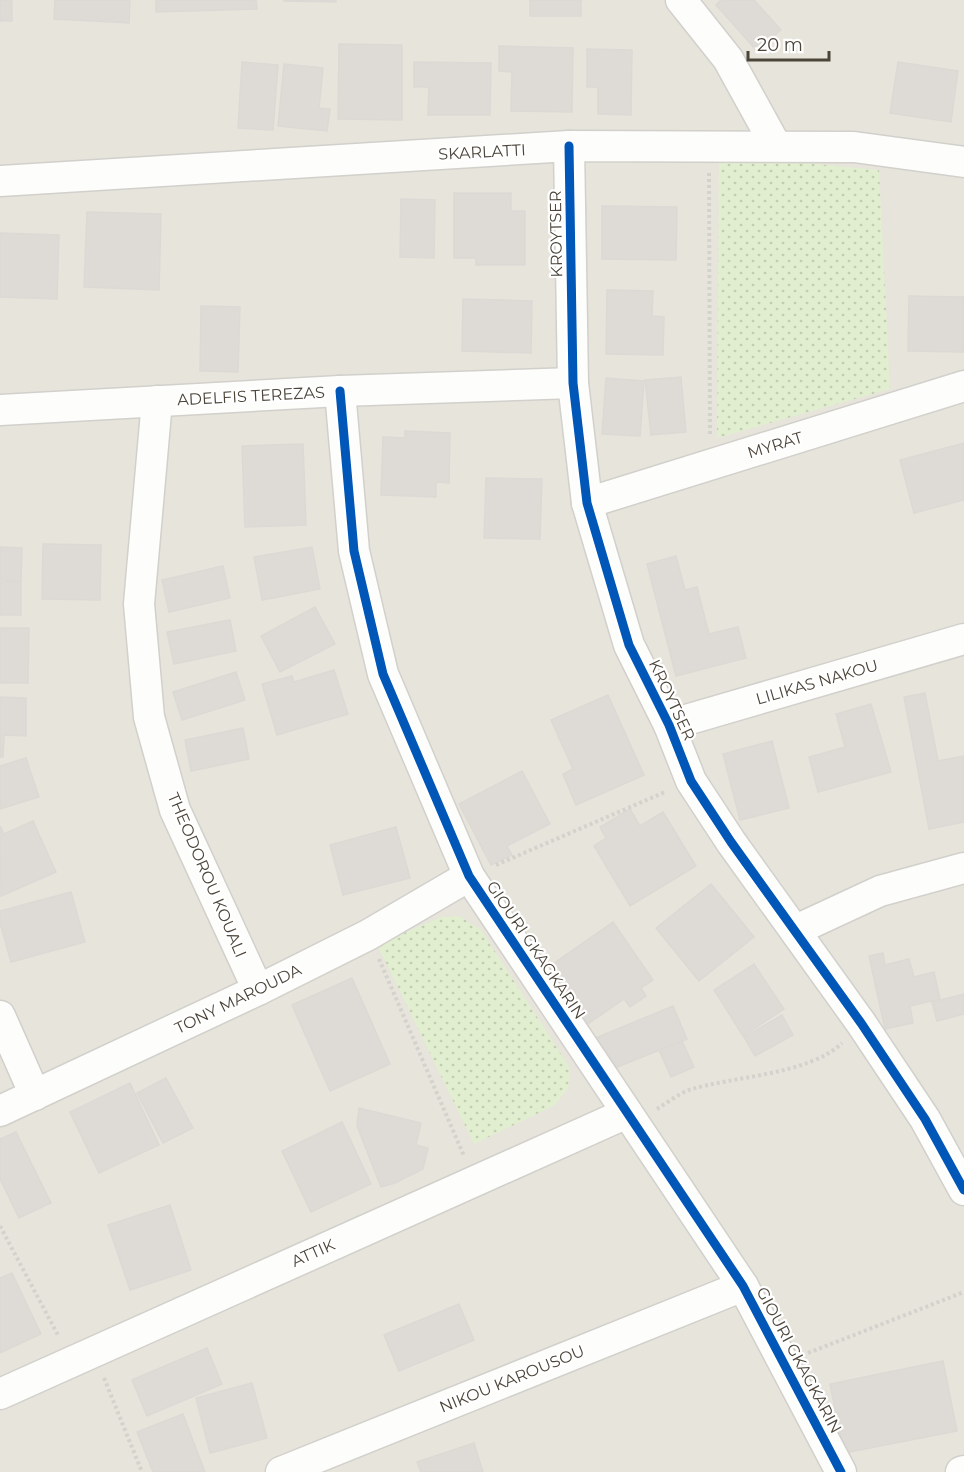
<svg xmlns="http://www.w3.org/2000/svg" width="964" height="1472" font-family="Montserrat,sans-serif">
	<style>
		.residential { fill: #e7e4dc }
		.grass { fill: url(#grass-dots) }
		.building { fill: #dedbd6; stroke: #dcd9d4; stroke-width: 1.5 }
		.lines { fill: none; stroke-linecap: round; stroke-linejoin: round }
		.street-casing { stroke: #d2d0cb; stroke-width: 33 }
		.path { stroke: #d3d2cc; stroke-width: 4; stroke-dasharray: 3 3; stroke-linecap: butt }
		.street { stroke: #fdfdfc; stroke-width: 30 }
		.cycleway-casing { stroke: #fff; stroke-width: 13 }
		.cycleway { stroke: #0057b8; stroke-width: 9 }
		.labels { text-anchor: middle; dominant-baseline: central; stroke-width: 4.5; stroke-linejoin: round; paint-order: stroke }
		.street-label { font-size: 16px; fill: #4b4439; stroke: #fff }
	</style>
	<defs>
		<pattern id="grass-dots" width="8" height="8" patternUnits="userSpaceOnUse" patternTransform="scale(1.5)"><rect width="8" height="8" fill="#e1eecf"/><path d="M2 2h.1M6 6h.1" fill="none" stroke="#c3cdb2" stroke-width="1.8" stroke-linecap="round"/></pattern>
	</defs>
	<rect width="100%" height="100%" fill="#f4f2ee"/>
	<rect class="residential" x="0" y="0" width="964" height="1472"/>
	<g class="grass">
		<polygon points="719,155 879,170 890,389 717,438"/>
		<polygon points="459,916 481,930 570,1068 568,1088 555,1105 474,1144 377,944 442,917"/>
	</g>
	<g class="building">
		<rect x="0" y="0" width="12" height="21"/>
		<polygon points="55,0 130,0 129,23 54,19"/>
		<polygon points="156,0 256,0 257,9 156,12"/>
		<polygon points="284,0 336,0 336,2 284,1"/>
		<rect x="530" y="0" width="51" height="16"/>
		<polygon points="721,0 754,0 781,30 757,51 716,5"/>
		<polygon points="339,44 402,45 402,120 338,119"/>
		<polygon points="499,46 573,48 572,112 511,111 512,72 499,71"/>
		<polygon points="587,49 632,50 631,115 598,114 598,87 587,87"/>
		<polygon points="242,62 278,65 273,130 238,128"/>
		<polygon points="414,62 491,63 490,115 428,115 429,87 414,87"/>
		<polygon points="898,62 958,71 951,122 890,113"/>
		<polygon points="284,64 323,68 319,108 330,109 327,131 278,126"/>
		<polygon points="454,193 511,193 511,211 525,211 525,265 476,265 476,258 454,258"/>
		<polygon points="401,199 435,200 434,258 400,257"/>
		<polygon points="602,206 677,207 676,260 602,259"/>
		<polygon points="87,212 161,214 159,290 84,287"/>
		<polygon points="0,233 59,235 57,299 0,297"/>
		<polygon points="607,290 653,291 652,316 664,317 663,355 606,354"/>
		<polygon points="909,296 964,297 964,352 908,351"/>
		<polygon points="463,299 532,301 531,353 462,351"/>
		<polygon points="201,306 240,307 238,372 200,371"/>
		<polygon points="681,377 686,432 651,435 645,380"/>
		<polygon points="606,378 644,381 640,436 602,434"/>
		<polygon points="405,431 450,433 449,483 436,482 436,497 381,495 383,437 405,438"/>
		<polygon points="964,443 964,500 914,513 900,460"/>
		<polygon points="303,444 306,525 245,527 242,446"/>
		<polygon points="486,478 542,479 540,539 484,538"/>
		<polygon points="43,544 101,545 100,600 42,599"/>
		<polygon points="0,547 22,548 21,581 0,580"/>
		<polygon points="312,547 320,589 262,600 254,557"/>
		<polygon points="676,556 685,590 697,587 709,634 738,627 746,658 676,676 647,564"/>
		<polygon points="223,566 230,598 169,612 162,580"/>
		<rect x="0" y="582" width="21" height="33"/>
		<polygon points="315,607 335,644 280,672 261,636"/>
		<polygon points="230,620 236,651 174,664 167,632"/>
		<polygon points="0,628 29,628 28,683 0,683"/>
		<polygon points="334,670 348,714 277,735 262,684 292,676 294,682"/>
		<polygon points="236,672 245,700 182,720 173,692"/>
		<polygon points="925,693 938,761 964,756 964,822 929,829 904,697"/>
		<polygon points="608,695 644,775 576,805 563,774 573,769 551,720"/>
		<polygon points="0,697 26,698 26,736 4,735 3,757 0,757"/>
		<polygon points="871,704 891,772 818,792 809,757 845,747 836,714"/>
		<polygon points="243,728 249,759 191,771 185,740"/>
		<polygon points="772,741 789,808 740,820 723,754"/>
		<polygon points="26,758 39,797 0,809 0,766"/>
		<polygon points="522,771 550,824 507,846 512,855 491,865 459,804"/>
		<polygon points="630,809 640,826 663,812 696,866 630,906 594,846 606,838 600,827"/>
		<polygon points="33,821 56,872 1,896 0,826 4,834"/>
		<polygon points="396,827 410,878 343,895 330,845"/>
		<polygon points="711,884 754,937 699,981 656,928"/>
		<polygon points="71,892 85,942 11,962 0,923 0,911"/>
		<polygon points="613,922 653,980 641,988 646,996 630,1007 624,999 582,1028 543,971"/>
		<polygon points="883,953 885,965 909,959 914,977 934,972 940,999 910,1006 913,1023 885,1029 869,956"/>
		<polygon points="754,964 784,1009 743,1036 714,990"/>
		<polygon points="352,978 390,1064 330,1091 292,1005"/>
		<polygon points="964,994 964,1014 937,1021 932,1002"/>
		<polygon points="673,1006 687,1039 605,1072 591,1040"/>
		<polygon points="782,1015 793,1035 755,1056 744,1037"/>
		<polygon points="682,1041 694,1067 671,1077 659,1050"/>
		<polygon points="166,1078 193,1128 163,1143 137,1093"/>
		<polygon points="130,1083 159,1145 99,1173 70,1112"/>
		<polygon points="359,1108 421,1123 416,1145 428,1148 423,1169 395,1183 381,1187 357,1126"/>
		<polygon points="342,1122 371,1184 311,1212 282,1151"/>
		<polygon points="16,1132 51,1203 19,1218 0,1179 0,1139"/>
		<polygon points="170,1205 191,1270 130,1290 108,1225"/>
		<polygon points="12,1273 41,1334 0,1353 0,1278"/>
		<polygon points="459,1304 474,1340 399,1371 384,1335"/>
		<polygon points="207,1348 222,1384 147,1416 132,1380"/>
		<polygon points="943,1361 957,1431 844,1453 830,1384"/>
		<polygon points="252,1383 267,1438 210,1453 196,1398"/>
		<polygon points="183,1414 205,1472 153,1472 137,1432"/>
		<polygon points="474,1443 483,1472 421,1472 417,1462"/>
	</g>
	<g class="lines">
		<g class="street-casing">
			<g id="street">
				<polyline points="681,0 728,59 776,146"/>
				<polyline points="569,146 573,383 587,503 629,645 669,725 691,781 731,842 861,1023 925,1119 964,1190"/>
				<polyline points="0,181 569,146 854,147 964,162"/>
				<polyline points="340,391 354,551 383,674 469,876 743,1286 841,1472"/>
				<polyline points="157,401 139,604 149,717 175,810 258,990"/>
				<polyline points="0,410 340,391 573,383"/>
				<polyline points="587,503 964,386"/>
				<polyline points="669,725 964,639"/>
				<polyline points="796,930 880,891 964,868"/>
				<polyline points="0,1016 35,1095"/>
				<polyline points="0,1111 258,990 368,935 469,876"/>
				<polyline points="0,1394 627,1113"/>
				<polyline points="281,1472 743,1286"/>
				<polyline points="961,1472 964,1471"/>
			</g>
		</g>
		<g class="path">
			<polyline points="709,173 710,436"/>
			<polyline points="496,865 665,792"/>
			<polyline points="379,959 464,1156"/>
			<path d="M657 1109C667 1103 678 1094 689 1090 733 1076 809 1075 842 1043"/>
			<polyline points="0,1226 59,1337"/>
			<polyline points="808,1353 964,1292"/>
			<polyline points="104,1378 142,1472"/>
		</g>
		<use href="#street" class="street"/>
		<g class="cycleway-casing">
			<g id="cycleway">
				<polyline points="569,146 573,383 587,503 629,645 669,725 691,781 731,842 861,1023 925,1119 964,1190"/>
				<polyline points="340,391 354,551 383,674 469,876 743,1286 841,1472"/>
			</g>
		</g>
		<use href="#cycleway" class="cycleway"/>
	</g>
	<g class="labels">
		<g class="street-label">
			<text transform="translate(482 152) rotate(-3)">SKARLATTI</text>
			<text transform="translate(556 234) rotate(-91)">KROYTSER</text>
			<text transform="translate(251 396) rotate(-3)">ADELFIS TEREZAS</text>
			<text transform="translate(775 445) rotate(-17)">MYRAT</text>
			<text transform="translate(817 682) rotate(-16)">LILIKAS NAKOU</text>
			<text transform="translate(672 700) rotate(65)">KROYTSER</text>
			<text transform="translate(207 875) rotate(67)">THEODOROU KOUALI</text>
			<text transform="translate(536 950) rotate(56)">GIOURI GKAGKARIN</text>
			<text transform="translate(238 999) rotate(-26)">TONY MAROUDA</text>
			<text transform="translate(313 1253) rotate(-24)">ATTIK</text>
			<text transform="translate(799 1360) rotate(62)">GIOURI GKAGKARIN</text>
			<text transform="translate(512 1379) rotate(-22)">NIKOU KAROUSOU</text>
		</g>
	</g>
	<path d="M748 51v9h81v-9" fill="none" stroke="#4b4439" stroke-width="3"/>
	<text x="757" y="51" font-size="18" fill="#4b4439" stroke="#ffffff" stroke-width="4.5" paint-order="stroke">20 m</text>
</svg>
